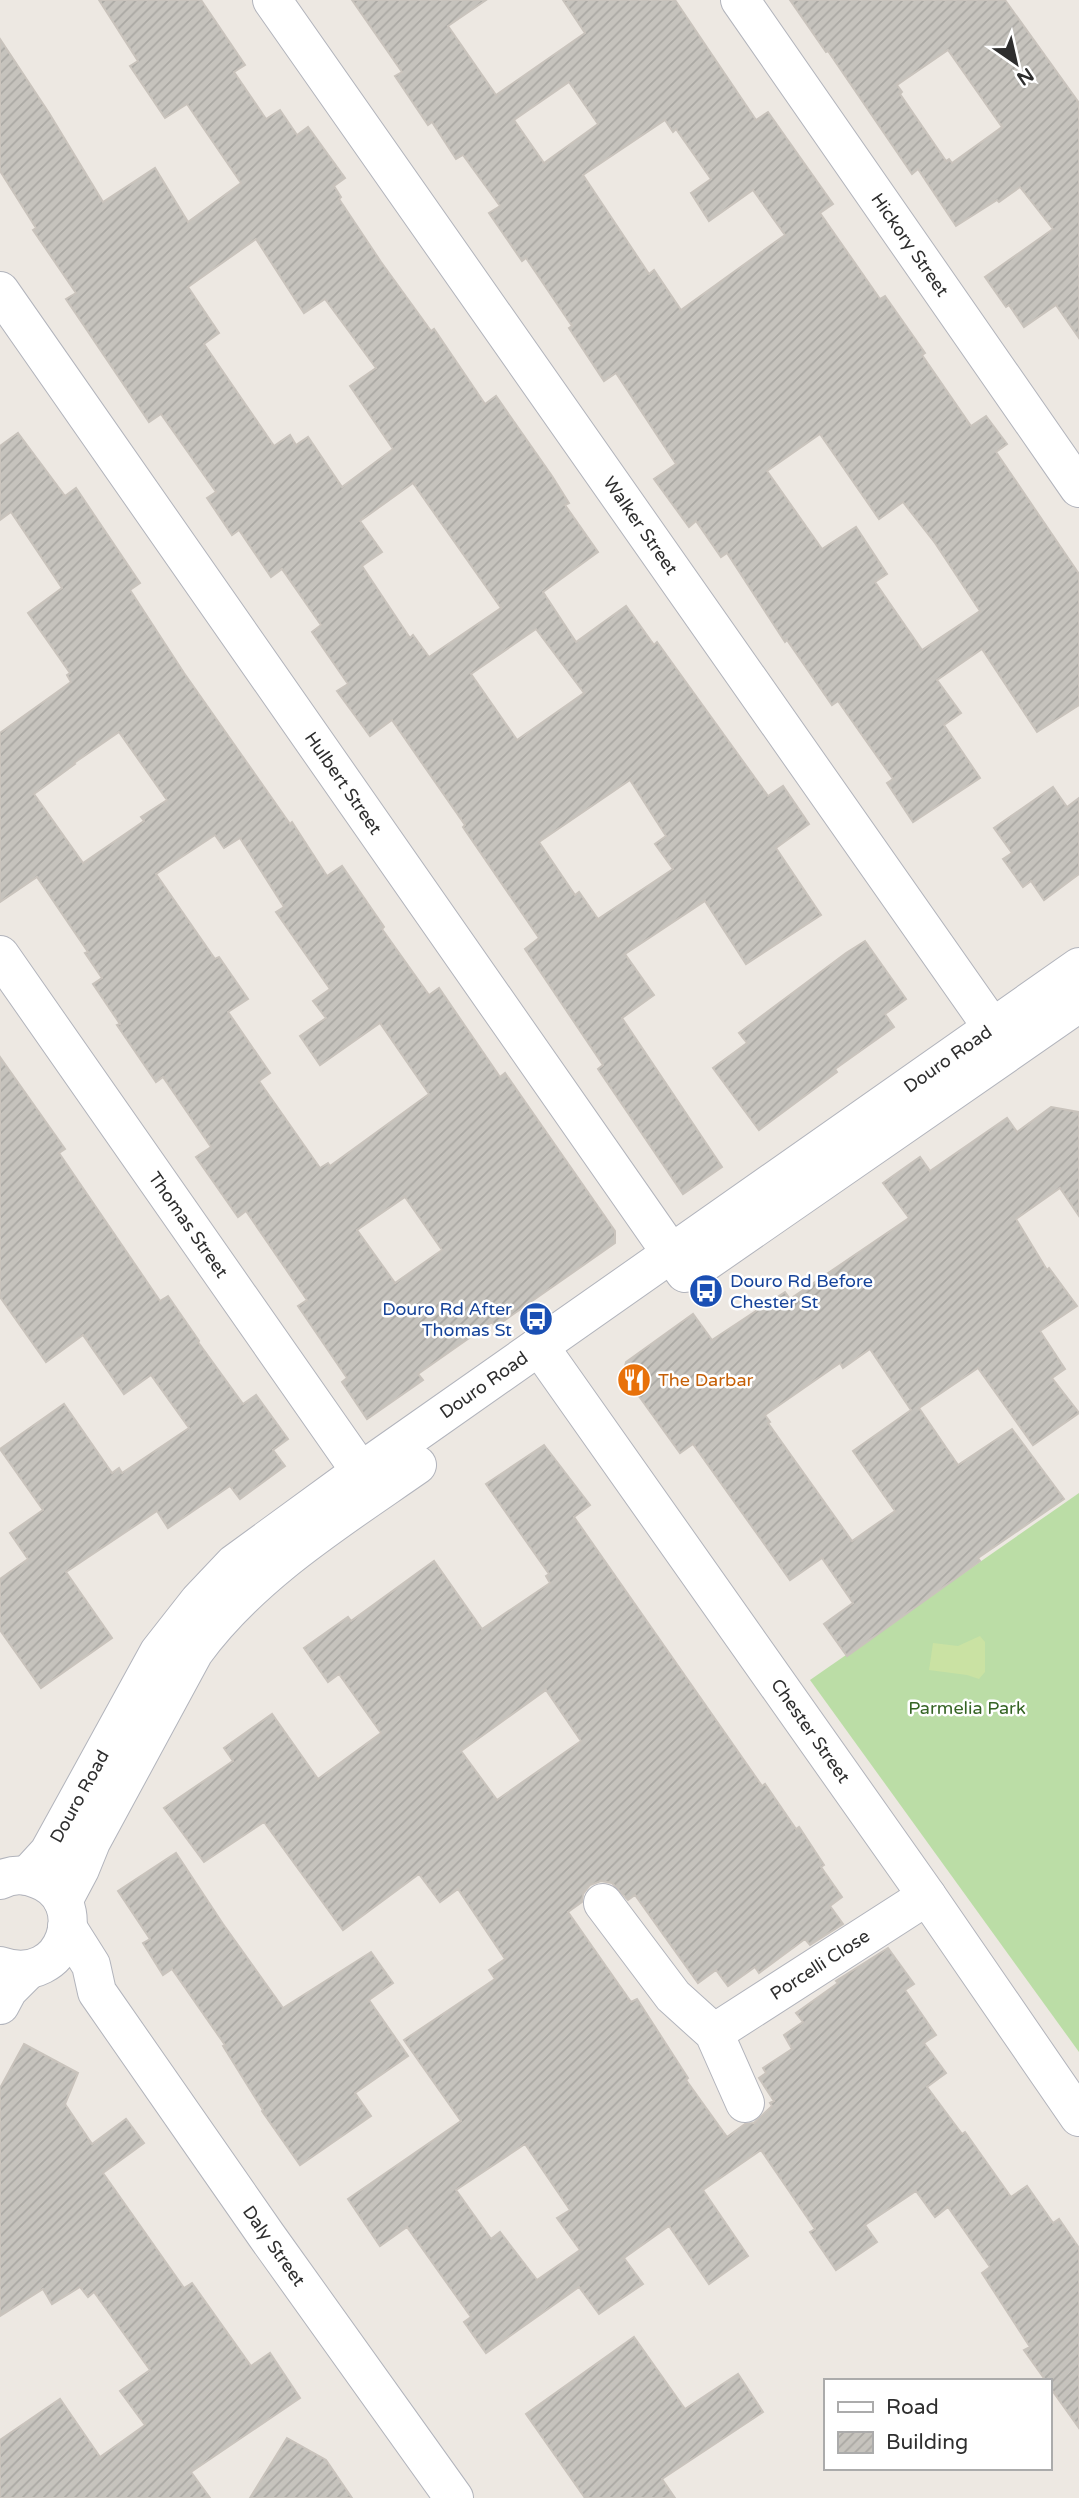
<svg xmlns="http://www.w3.org/2000/svg" width="1079" height="2498" font-family="'Varela Round',sans-serif">
	<style>
		.grass { fill: #bbdda6 }
		.pitch { fill: #cae2a3 }
		.building { fill: url(#building-hatch); stroke: #c9c3bc; stroke-width: 2; fill-rule: evenodd }
		.lines { fill: none; stroke-linecap: round; stroke-linejoin: round }
		.minor-casing { stroke: #b2b4bc; stroke-width: 40 }
		.minor { stroke: #fff; stroke-width: 38 }
		.labels { text-anchor: middle; dominant-baseline: central; stroke-width: 5; stroke-linejoin: round; paint-order: stroke }
		.street-label { font-size: 18px; fill: #2e2e2e; stroke: #fff }
		.transit-label { font-size: 18px; fill: #164399; stroke: #fff; text-anchor: start }
		.food-label { font-size: 18px; fill: #c56008; stroke: #fff; text-anchor: start }
		.park-label { font-size: 18px; fill: #356424; stroke: #fff }
	</style>
	<defs>
		<pattern id="building-hatch" width="6" height="6" patternUnits="userSpaceOnUse" patternTransform="scale(1.75)"><rect width="6" height="6" fill="#c6c3bd"/><path d="M-1 1l2-2M0 6l6-6M5 7l2-2" fill="none" stroke="#aaa8a3"/></pattern>
	</defs>
	<rect width="100%" height="100%" fill="#ede8e2"/>
	<polygon class="grass" points="1079,1493 1079,2052 810,1680"/>
	<polygon class="pitch" points="980,1636 985,1642 985,1672 979,1679 967,1675 929,1670 933,1643 958,1646"/>
	<g class="building">
		<path d="M99 0H201L245 65 234 72 266 119 280 110 297 135 308 127 345 178 334 186 341 197 339 199 381 262 431 331 434 329 485 404 496 396 552 476 569 503 565 505 598 552 543 592 576 642 626 606 654 645 657 642 768 796 783 786 809 824 776 848 821 915 746 964 705 901 625 954 654 995 622 1018 722 1167 683 1194 598 1069 603 1065 525 949 539 938 463 827 465 825 392 720 370 736 337 691 348 684 312 632 321 625 282 569 271 577 239 530 232 535 207 498 216 492 161 414 149 422 66 299 76 293 33 230 36 228 0 171V39L49 113 103 202 155 168 188 222 241 183 187 104 165 118 130 66 138 61ZM256 239 304 313 325 299 376 368 350 386 393 449 342 487 308 437 296 445 290 435 274 446 204 344 219 333 188 287ZM413 483 501 608 429 657 413 635 410 638 362 566 382 552 360 521ZM536 629 584 693 517 740 471 674ZM630 780 666 836 655 844 673 869 598 919 579 892 575 895 539 842Z"/>
		<path d="M352 0H486L448 26 496 95 585 33 563 0H675L756 120 768 112 833 204 820 213 880 299 885 296 925 353 922 355 971 426 986 416 1007 444 996 452 1079 574V705L1037 732 982 649 937 680 961 713 944 725 980 778 913 822 887 783 893 779 838 701 832 705 787 640 785 642 727 553 721 557 696 521 689 527 654 479 676 464 616 373 604 381 569 328 572 326 526 258 522 261 489 213 500 206 463 155 456 159 432 122 428 125 395 76 402 72ZM569 82 598 124 544 163 514 120ZM665 120 673 132 676 129 711 179 691 193 709 221 753 190 785 235 681 310 654 270 649 274 583 175ZM820 434 879 519 903 502 935 543 980 611 922 650 875 582 887 574 856 527 822 549 767 471Z"/>
		<path d="M790 0H1005L1079 103V338L1056 305 1024 327 1009 305 1006 307 985 277 1053 229 1020 187 999 202 997 200 956 226 918 169 912 174 828 51 826 52ZM948 50 1002 127 952 163 949 159 946 161 900 94 902 92 897 85Z"/>
		<path d="M18 433 65 496 76 488 140 583 130 590 184 673 290 824 292 822 327 876 342 866 384 927 382 929 429 995 439 988 500 1077 505 1073 615 1231V1243L495 1327 492 1322 418 1374 423 1380 367 1419 342 1382 347 1378 298 1306 307 1300 246 1211 238 1217 196 1157 211 1147 163 1077 156 1082 117 1025 120 1024 93 984 102 978 85 953 88 952 37 877 0 902V733L71 682 67 675 70 673 28 613 62 588 11 512 0 520V446ZM119 732 167 800 141 817 144 821 83 863 34 794 75 764 74 763ZM215 835 224 848 240 838 284 907 276 912 330 989 313 1001 326 1018 300 1036 320 1065 380 1023 429 1094 330 1166 328 1163 320 1168 259 1081 270 1073 228 1012 248 999 219 957 215 959 156 874ZM405 1197 442 1250 395 1283 357 1230Z"/>
		<polygon points="1053,787 1067,807 1079,798 1079,874 1044,900 1031,881 1023,887 1003,859 1012,853 994,828"/>
		<polygon points="865,941 906,999 885,1014 894,1027 835,1069 837,1072 759,1130 713,1068 747,1043 739,1033 846,953"/>
		<polygon points="0,1057 65,1149 59,1153 160,1301 168,1296 199,1341 198,1342 243,1404 256,1395 288,1439 273,1450 285,1466 240,1499 230,1486 168,1528 157,1511 66,1572 112,1638 41,1688 0,1630 0,1579 28,1559 10,1533 43,1510 0,1449 64,1404 112,1473 119,1468 122,1473 189,1428 151,1375 124,1394 83,1335 46,1362 0,1297"/>
		<path d="M1051 1107 1079 1112V1216L1060 1188 1016 1219 1047 1270 1049 1268 1077 1306 1040 1331 1065 1369 1052 1378 1079 1413 1033 1445 978 1368 919 1408 958 1465 1012 1429 1064 1499 978 1558 980 1561 847 1656 824 1624 853 1603 822 1558 790 1580 693 1444 680 1453 623 1374 626 1362 693 1314 712 1340 785 1292 790 1299 909 1218 883 1183 920 1157 930 1171 1007 1118 1017 1132ZM870 1349 911 1410 853 1451 895 1511 852 1541 768 1423 770 1422 765 1415 840 1363 843 1368Z"/>
		<path d="M544 1445 590 1505 574 1517 762 1786 765 1784 796 1829 799 1827 824 1865 821 1867 842 1897 830 1906 843 1924 810 1945 805 1939 759 1973 755 1967 728 1986 716 1970 698 1983 635 1895 628 1900 612 1883 601 1881 590 1885 583 1894 582 1902 568 1912 631 2002 637 1999 688 2078 686 2080 727 2137 745 2124 754 2123 772 2106 770 2103 774 2101 759 2078 766 2073 763 2068 792 2049 784 2035 803 2022 796 2013 838 1983 836 1981 888 1948 914 1984 905 1990 936 2035 924 2043 946 2073 927 2087 962 2134 965 2132 1011 2197 1027 2186 1053 2223 1059 2219 1079 2248V2428L1049 2386V2381H1046L1024 2350 1030 2347 982 2273 990 2267 948 2207 935 2217 916 2191 865 2225 877 2242 836 2270 810 2232 815 2229 761 2150 703 2190 748 2256 709 2284 669 2226 624 2258 643 2284 599 2314 579 2287 486 2353 464 2322 471 2317 407 2227 380 2246 348 2199 461 2121 404 2040 495 1979 489 1970 505 1959 458 1889 440 1902 419 1874 343 1930 264 1822 204 1862 164 1808 233 1761 224 1748 272 1714 318 1779 381 1733 339 1674 328 1682 304 1648 348 1617 351 1621 434 1561 482 1629 550 1583 546 1576 549 1574 486 1484ZM546 1690 581 1741 497 1800 461 1751ZM525 2144 570 2210 557 2218 580 2250 537 2280 500 2232 491 2239 456 2190Z"/>
		<polygon points="176,1853 223,1924 283,2008 371,1952 393,1983 369,2000 408,2056 355,2093 371,2116 300,2165 262,2111 263,2110 223,2046 225,2045 172,1969 163,1975 143,1943 150,1939 118,1891"/>
		<polygon points="24,2044 78,2073 65,2104 92,2144 126,2119 144,2143 103,2173 184,2288 192,2283 251,2366 270,2353 300,2398 191,2472 210,2498 0,2498 0,2440 60,2399 100,2457 145,2425 120,2391 150,2370 94,2292 88,2297 80,2287 52,2304 43,2289 0,2316 0,2088"/>
		<polygon points="634,2337 685,2409 738,2374 763,2412 662,2479 675,2498 585,2498 526,2414"/>
		<polygon points="287,2438 326,2460 352,2498 250,2498"/>
	</g>
	<g class="lines">
		<g class="minor-casing">
			<g id="minor">
				<path id="s1" d="M272 0 1006 1047"/>
				<path id="s2" d="M740 0 1079 488"/>
				<path id="s3" d="M0 291 685 1273"/>
				<path id="s4" d="M0 955 375 1492"/>
				<polyline points="704,1263 1079,1003"/>
				<path id="s5" d="M539 1346 927 1896 1079 2117"/>
				<path id="s6" d="M27 1876 49 1852 159 1652 199 1601 234 1564 360 1472 1079 967"/>
				<path d="M0 1880C13 1874 24 1874 37 1879 93 1898 67 1989 0 1966"/>
				<path d="M63 1901 80 1869 91 1842 194 1652C251 1574 338 1520 417 1465"/>
				<polyline points="603,1903 673,1996 714,2033 745,2103"/>
				<path id="s7" d="M67 1927 91 1965 97 1992 266 2235 454 2498"/>
				<polyline points="0,2005 8,1990 27,1971"/>
				<path id="s8" d="M714 2033 927 1896"/>
			</g>
		</g>
		<use href="#minor" class="minor"/>
	</g>
	<defs>
		<g id="bus-disc" transform="scale(1.75)"><circle r="9.5" fill="#1a4fb4" stroke="#fff"/><path d="M-5-6H5V4H4V6H2V4H-2V6H-4V4H-5ZM-3.5-4V0h7V-4ZM-3.5 1.2v1.5H-2V1.2ZM2 1.2v1.5H3.5V1.2Z" fill="#fff"/></g>
		<g id="restaurant-disc" transform="scale(1.75)"><circle r="9.5" fill="#e8710a" stroke="#fff"/><path d="M-5-6h1v4h1v-4h1v4h1v-4h1v5L-1.5 .5V6h-2V.5L-5-1ZM5-6V6H3V1.5H1.5Q1.5-4 5-6Z" fill="#fff"/></g>
	</defs>
	<g fill-rule="evenodd">
		<use href="#bus-disc" x="706" y="1291"/>
		<use href="#bus-disc" x="536" y="1319"/>
		<use href="#restaurant-disc" x="634" y="1380"/>
	</g>
	<g class="labels">
		<g class="street-label">
			<text stroke="none"><textPath href="#s2" startOffset="298">Hickory Street</textPath></text>
			<text stroke="none"><textPath href="#s1" startOffset="642">Walker Street</textPath></text>
			<text stroke="none"><textPath href="#s3" startOffset="600">Hulbert Street</textPath></text>
			<text stroke="none"><textPath href="#s6" startOffset="1251">Douro Road</textPath></text>
			<text stroke="none"><textPath href="#s4" startOffset="329">Thomas Street</textPath></text>
			<text stroke="none"><textPath href="#s6" startOffset="684">Douro Road</textPath></text>
			<text stroke="none"><textPath href="#s5" startOffset="471">Chester Street</textPath></text>
			<text stroke="none"><textPath href="#s6" startOffset="96">Douro Road</textPath></text>
			<text stroke="none"><textPath href="#s8" startOffset="126">Porcelli Close</textPath></text>
			<text stroke="none"><textPath href="#s7" startOffset="382">Daly Street</textPath></text>
		</g>
		<g class="transit-label">
			<text x="730" y="1281">Douro Rd Before<tspan x="730" dy="21">Chester St</tspan></text>
			<text x="512" y="1309" text-anchor="end">Douro Rd After<tspan x="512" dy="21">Thomas St</tspan></text>
		</g>
		<g class="food-label">
			<text x="658" y="1380">The Darbar</text>
		</g>
		<g class="park-label">
			<text x="967" y="1708">Parmelia Park</text>
		</g>
	</g>
	<rect x="824" y="2379" width="228" height="91" fill="#ffffff" stroke="#ababab" stroke-width="2"/>
	<rect x="838" y="2402" width="35" height="10" fill="#ffffff" stroke="#ababab" stroke-width="2"/>
	<text x="886" y="2414" font-size="21" fill="#2e2e2e">Road</text>
	<rect x="838" y="2432" width="35" height="21" fill="url(#building-hatch)" stroke="#ababab" stroke-width="2"/>
	<text x="886" y="2449" font-size="21" fill="#2e2e2e">Building</text>
	<g transform="translate(1016 63) rotate(146)" stroke="#ffffff" stroke-width="5" paint-order="stroke">
	<path d="M0-5L12 26L0 18L-12 26Z" fill="#2e2e2e"/>
	<text y="-10" font-size="19" font-weight="bold" text-anchor="middle" fill="#2e2e2e">N</text>
	</g>
</svg>
